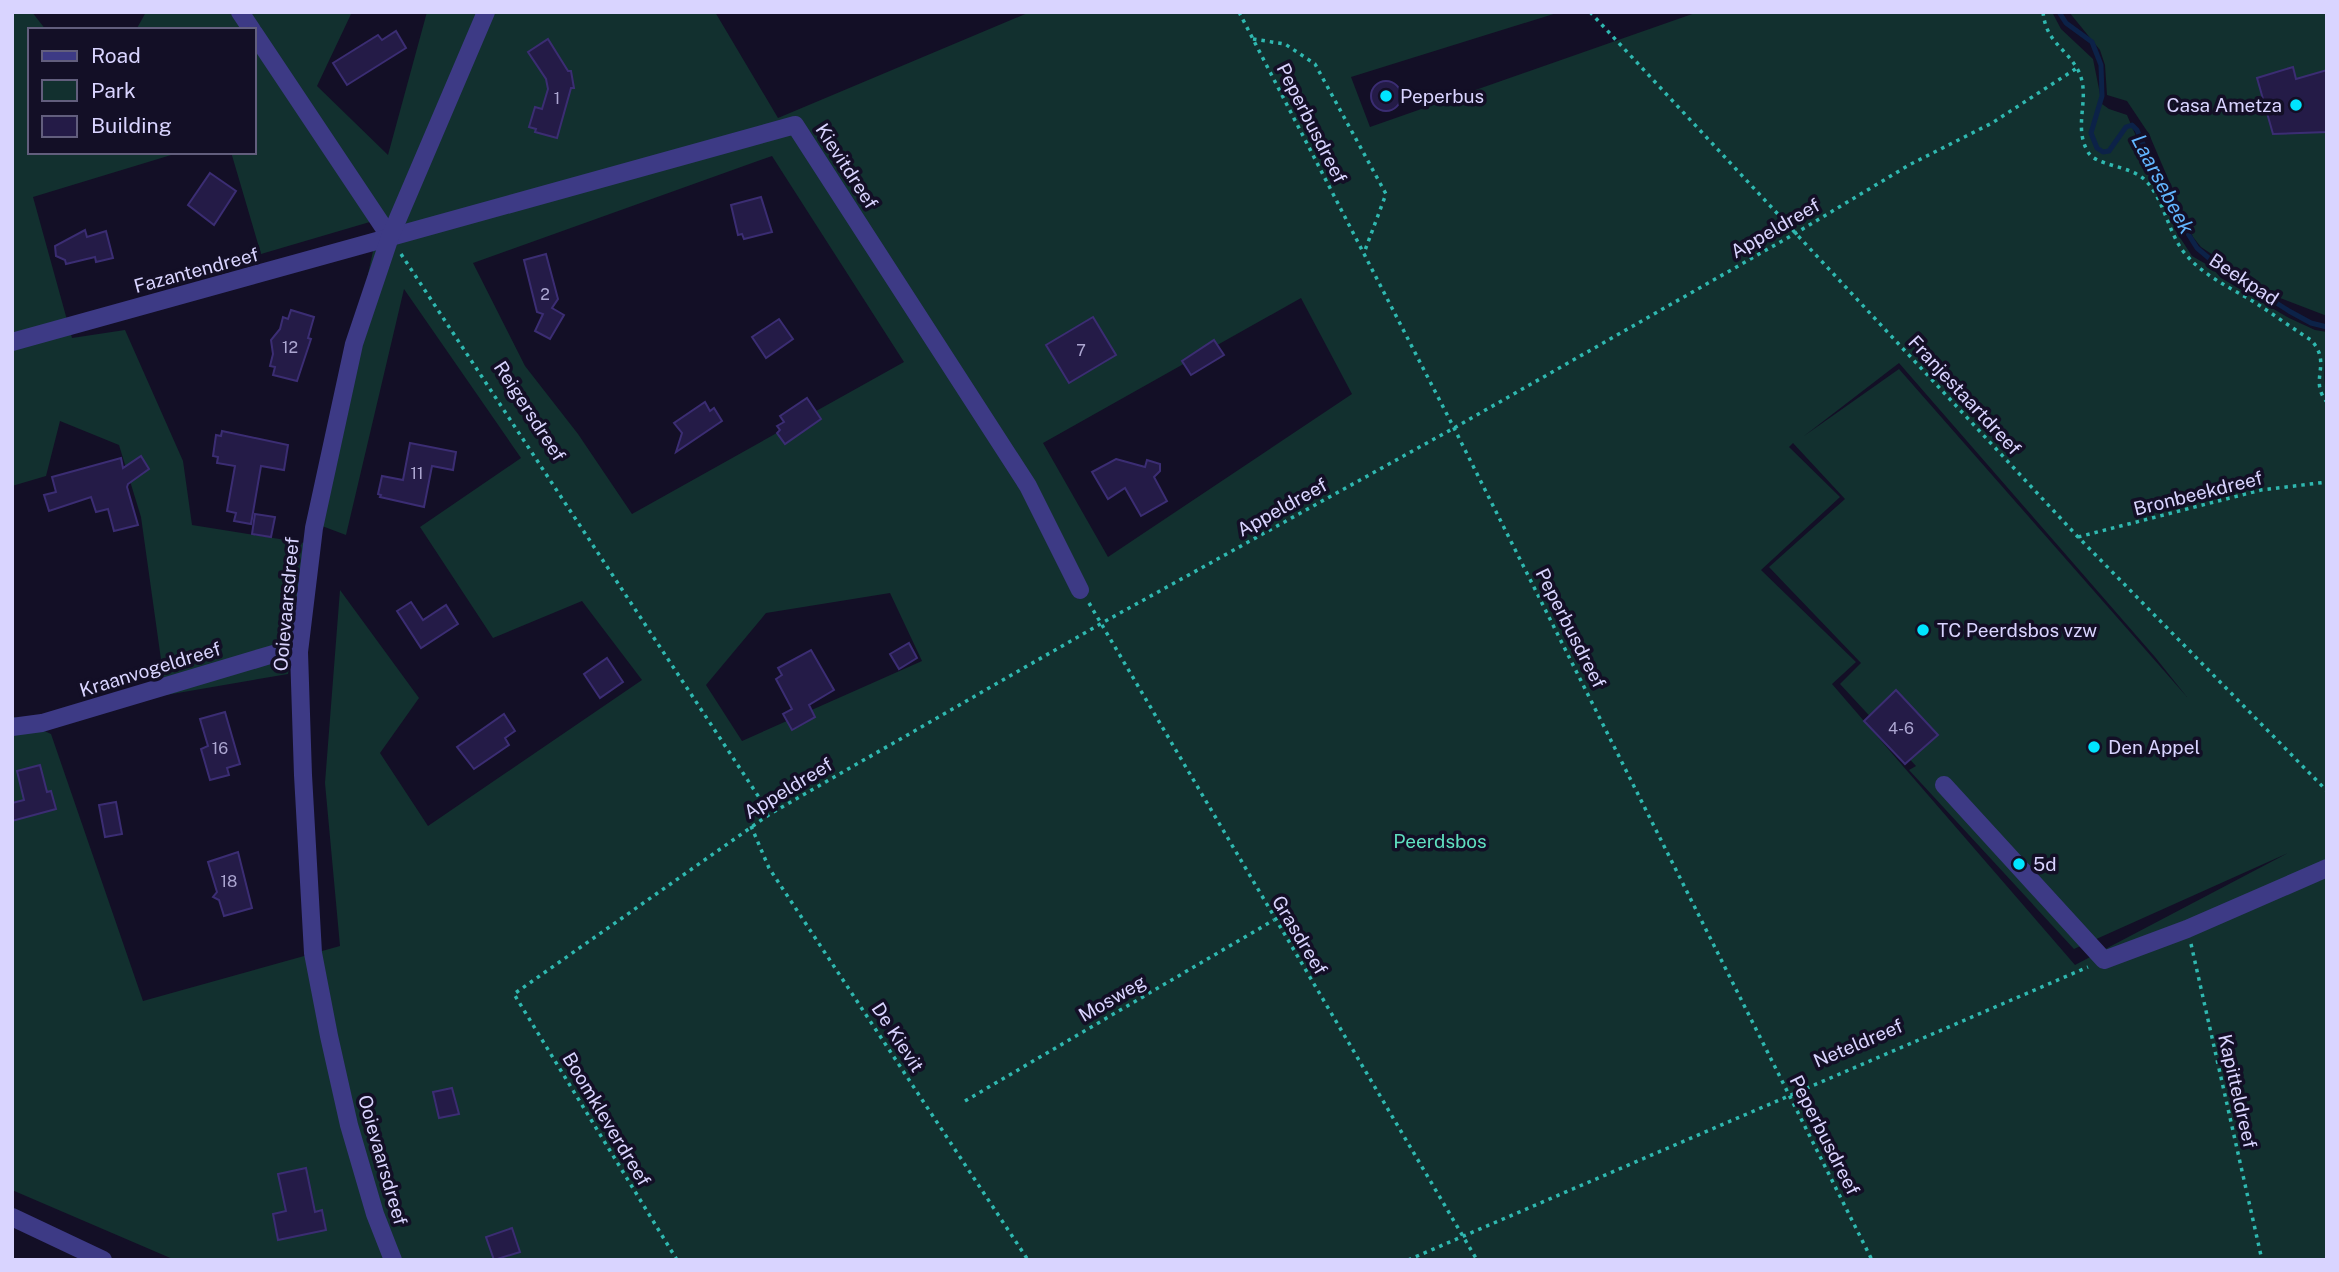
<svg xmlns="http://www.w3.org/2000/svg" width="2339" height="1272" font-family="'Public Sans',sans-serif">
	<style>
		.green { fill: #12302f; fill-rule: evenodd }
		.lines { fill: none; stroke-linecap: round; stroke-linejoin: round }
		.stream { stroke: #0c2248; stroke-width: 5 }
		.building { fill: #241b47; stroke: #3b2d73; stroke-width: 2 }
		.path { stroke: #2fb8b0; stroke-width: 3.5; stroke-dasharray: 3.5 5; stroke-linecap: butt }
		.minor { stroke: #3d3a85; stroke-width: 18 }
		.poi-dot { fill: #00e5ff; stroke: #130f26; stroke-width: 2.5 }
		.labels { text-anchor: middle; dominant-baseline: central; stroke-width: 7; stroke-linejoin: round; paint-order: stroke }
		.number-label { font-size: 16px; fill: #aca6d1 }
		.poi-label { font-size: 19px; fill: #d9d4ff; stroke: #130f26; text-anchor: start }
		.street-label { font-size: 19px; fill: #d9d4ff; stroke: #130f26 }
		.park-label { font-size: 19px; fill: #5fe0c0; stroke: #130f26 }
		.water-label { font-size: 21px; font-style: italic; fill: #62b6ff; stroke: #130f26 }
	</style>
	<rect width="100%" height="100%" fill="#130f26"/>
	<g class="green">
		<polygon points="12,12 32,12 46,30 30,30 30,152 181,152 33,197 72,338 125,330 183,461 192,525 311,544 288,674 166,695 141,517 119,445 60,421 46,476 12,486"/>
		<path d="M146 12H352L317 86 388 155 427 12H715L778 118 1030 12H1560L1351 77 1370 127 1698 12H2052L2061 29 2093 59 2102 104 2109 109 2127 115 2177 233 2192 256 2211 267 2221 278 2289 318 2315 330 2327 332C2327 349 2321 378 2327 393V1260H175L12 1190V716L51 734 143 1001 340 946 325 783 340 590 419 698 380 753 428 826 642 680 582 601 493 638 420 527 521 458 404 289 346 535 314 523 380 219 261 254 231 152H254V30H136ZM772 156 904 362 632 514 578 434 525 366 473 263ZM1301 298 1352 394 1108 557 1043 443ZM1899 363 2155 657 2187 697 1899 369 1804 436ZM1793 443 1845 499 1769 567 1861 663 1840 684 1916 766 1909 770 2074 949 2288 853 2075 965 1832 684 1856 662 1761 570 1840 497 1789 447ZM890 593 922 661 742 741 706 685 766 613Z"/>
		<polygon points="2069,12 2327,12 2327,316 2275,296 2201,247 2193,237 2149,134 2127,101 2107,95 2105,65 2100,50"/>
	</g>
	<g class="lines">
		<polyline class="stream" points="2059,12 2066,23 2092,42 2101,65 2102,96 2091,133 2097,148 2103,152 2109,151 2126,127 2132,125 2137,130 2151,162 2163,182 2170,205 2197,248 2217,265 2289,311 2311,323 2327,327"/>
	</g>
	<g class="building">
		<polygon points="396,31 406,48 347,85 333,63 378,35 382,40"/>
		<polygon points="548,39 568,71 571,71 574,88 571,88 557,138 535,132 536,129 529,127 535,107 542,109 548,89 546,79 528,52"/>
		<polygon points="2293,67 2296,79 2327,70 2327,132 2273,134 2257,78"/>
		<circle cx="1386" cy="96" r="15"/>
		<polygon points="210,173 236,191 214,225 188,205"/>
		<polygon points="761,197 772,232 744,239 742,234 738,235 731,205"/>
		<polygon points="85,230 87,237 106,231 113,258 96,262 95,257 66,264 65,260 56,256 55,246"/>
		<polygon points="546,254 558,299 552,308 564,315 550,339 535,331 543,314 537,312 524,260"/>
		<polygon points="291,310 314,317 308,338 311,339 297,381 273,375 275,367 270,366 273,354 271,340 280,329 283,317 288,319"/>
		<polygon points="1093,317 1116,355 1069,383 1046,345"/>
		<polygon points="779,319 793,339 766,358 752,337"/>
		<polygon points="1214,340 1224,355 1191,375 1182,361"/>
		<polygon points="807,398 821,419 785,444 777,433 780,430 777,426 784,422 780,416"/>
		<polygon points="705,402 710,411 714,408 722,421 676,452 682,433 674,423"/>
		<polygon points="222,431 288,445 284,470 261,466 251,524 234,521 236,513 227,511 235,466 217,463 218,457 213,456 216,435 221,436"/>
		<polygon points="410,443 456,452 453,470 432,466 424,507 380,497 381,495 378,494 382,476 403,480"/>
		<polygon points="141,456 149,469 128,484 127,487 138,525 114,531 108,509 96,512 91,497 49,511 44,495 56,492 52,477 121,458 123,468"/>
		<polygon points="1116,459 1145,467 1147,460 1160,464 1160,471 1154,477 1167,501 1141,516 1125,488 1108,499 1092,472"/>
		<polygon points="255,514 275,517 271,537 252,534"/>
		<polygon points="411,602 423,620 446,605 458,624 421,648 397,611"/>
		<polygon points="909,643 917,658 899,669 890,654"/>
		<polygon points="811,650 834,690 809,705 815,717 792,730 783,714 792,709 776,679 782,675 778,668"/>
		<polygon points="607,658 623,682 600,698 584,674"/>
		<polygon points="1896,690 1938,735 1905,764 1864,721"/>
		<polygon points="225,712 240,764 227,768 229,775 210,780 201,749 208,746 200,719"/>
		<polygon points="504,714 515,731 505,738 509,745 474,769 457,747"/>
		<polygon points="40,765 47,792 51,791 56,809 12,821 12,803 24,800 17,771"/>
		<polygon points="116,802 122,834 105,837 99,805"/>
		<polygon points="238,852 252,908 224,916 219,900 213,897 217,892 208,862"/>
		<polygon points="452,1088 459,1114 439,1118 433,1092"/>
		<polygon points="306,1168 315,1212 322,1210 326,1230 278,1240 273,1214 286,1211 278,1174"/>
		<polygon points="512,1228 520,1252 494,1260 486,1237"/>
	</g>
	<g class="lines">
		<g class="path">
			<polyline points="1239,12 1454,428 1872,1260"/>
			<polyline points="1590,12 2078,537 2327,791"/>
			<path d="M2043 12C2046 42 2065 47 2078 70 2092 97 2072 125 2088 152 2096 166 2128 165 2144 179 2166 200 2167 235 2188 257 2206 277 2231 288 2254 302 2273 314 2292 328 2311 340 2333 364 2308 380 2327 402"/>
			<polyline points="1253,39 1285,44 1315,64 1386,194 1364,253"/>
			<polyline points="401,254 770,814"/>
			<polyline points="2078,537 2261,490 2327,482"/>
			<polyline points="1089,603 1477,1260"/>
			<polyline points="751,826 769,868 1028,1260"/>
			<polyline points="2191,944 2262,1260"/>
			<polyline points="965,1101 1274,920"/>
			<polyline points="677,1260 514,994 770,814 1102,623 1454,428 1796,233 1909,165 1992,123 2077,68"/>
			<polyline points="1408,1260 2088,967"/>
		</g>
		<g class="minor">
			<polyline points="240,12 252,30"/>
			<polyline points="254,33 390,237"/>
			<polyline points="12,342 795,125 1028,486 1080,590"/>
			<polyline points="12,727 42,723 280,652 299,652"/>
			<polyline points="1944,785 2104,960 2187,929 2327,868"/>
			<polyline points="12,1217 103,1260"/>
			<polyline points="393,1260 375,1214 349,1125 329,1036 313,953 303,775 299,652 314,528 354,344 390,237 486,12"/>
		</g>
	</g>
	<g class="poi-dot">
		<circle cx="1386" cy="96" r="7"/>
		<circle cx="2296" cy="105" r="7"/>
		<circle cx="1923" cy="630" r="7"/>
		<circle cx="2094" cy="747" r="7"/>
		<circle cx="2019" cy="864" r="7"/>
	</g>
	<g class="labels">
		<g class="number-label">
			<text x="557" y="98">1</text>
			<text x="545" y="294">2</text>
			<text x="290" y="347">12</text>
			<text x="1081" y="350">7</text>
			<text x="417" y="473">11</text>
			<text x="1901" y="728">4-6</text>
			<text x="220" y="748">16</text>
			<text x="229" y="881">18</text>
		</g>
		<g class="poi-label">
			<text x="1400" y="96">Peperbus</text>
			<text x="2282" y="105" text-anchor="end">Casa Ametza</text>
			<text x="1937" y="630">TC Peerdsbos vzw</text>
			<text x="2108" y="747">Den Appel</text>
			<text x="2033" y="864">5d</text>
		</g>
		<g class="street-label">
			<text transform="translate(1312 123) rotate(63)">Peperbusdreef</text>
			<text transform="translate(847 166) rotate(57)">Kievitdreef</text>
			<text transform="translate(1775 228) rotate(-30)">Appeldreef</text>
			<text transform="translate(196 270) rotate(-15)">Fazantendreef</text>
			<text transform="translate(2244 279) rotate(33)">Beekpad</text>
			<text transform="translate(1965 395) rotate(47)">Franjestaartdreef</text>
			<text transform="translate(530 411) rotate(57)">Reigersdreef</text>
			<text transform="translate(2198 493) rotate(-14)">Bronbeekdreef</text>
			<text transform="translate(1282 507) rotate(-29)">Appeldreef</text>
			<text transform="translate(286 604) rotate(-85)">Ooievaarsdreef</text>
			<text transform="translate(1571 628) rotate(63)">Peperbusdreef</text>
			<text transform="translate(150 669) rotate(-17)">Kraanvogeldreef</text>
			<text transform="translate(788 788) rotate(-31)">Appeldreef</text>
			<text transform="translate(1300 935) rotate(59)">Grasdreef</text>
			<text transform="translate(1112 998) rotate(-30)">Mosweg</text>
			<text transform="translate(898 1037) rotate(57)">De Kievit</text>
			<text transform="translate(1858 1043) rotate(-23)">Neteldreef</text>
			<text transform="translate(2238 1091) rotate(77)">Kapitteldreef</text>
			<text transform="translate(607 1119) rotate(59)">Boomkleverdreef</text>
			<text transform="translate(1825 1135) rotate(63)">Peperbusdreef</text>
			<text transform="translate(383 1160) rotate(74)">Ooievaarsdreef</text>
		</g>
		<g class="park-label">
			<text x="1440" y="841">Peerdsbos</text>
		</g>
		<g class="water-label">
			<text transform="translate(2163 184) rotate(62)">Laarsebeek</text>
		</g>
	</g>
	<rect width="2339" height="1272" fill="none" stroke="#d9d4ff" stroke-width="28"/>
	<rect x="28" y="28" width="228" height="126" fill="#130f26" stroke="#625e7d" stroke-width="2"/>
	<rect x="42" y="51" width="35" height="10" fill="#3d3a85" stroke="#625e7d" stroke-width="2"/>
	<text x="91" y="63" font-size="21" fill="#d9d4ff">Road</text>
	<rect x="42" y="80" width="35" height="21" fill="#12302f" stroke="#625e7d" stroke-width="2"/>
	<text x="91" y="98" font-size="21" fill="#d9d4ff">Park</text>
	<rect x="42" y="116" width="35" height="21" fill="#241b47" stroke="#625e7d" stroke-width="2"/>
	<text x="91" y="133" font-size="21" fill="#d9d4ff">Building</text>
</svg>
